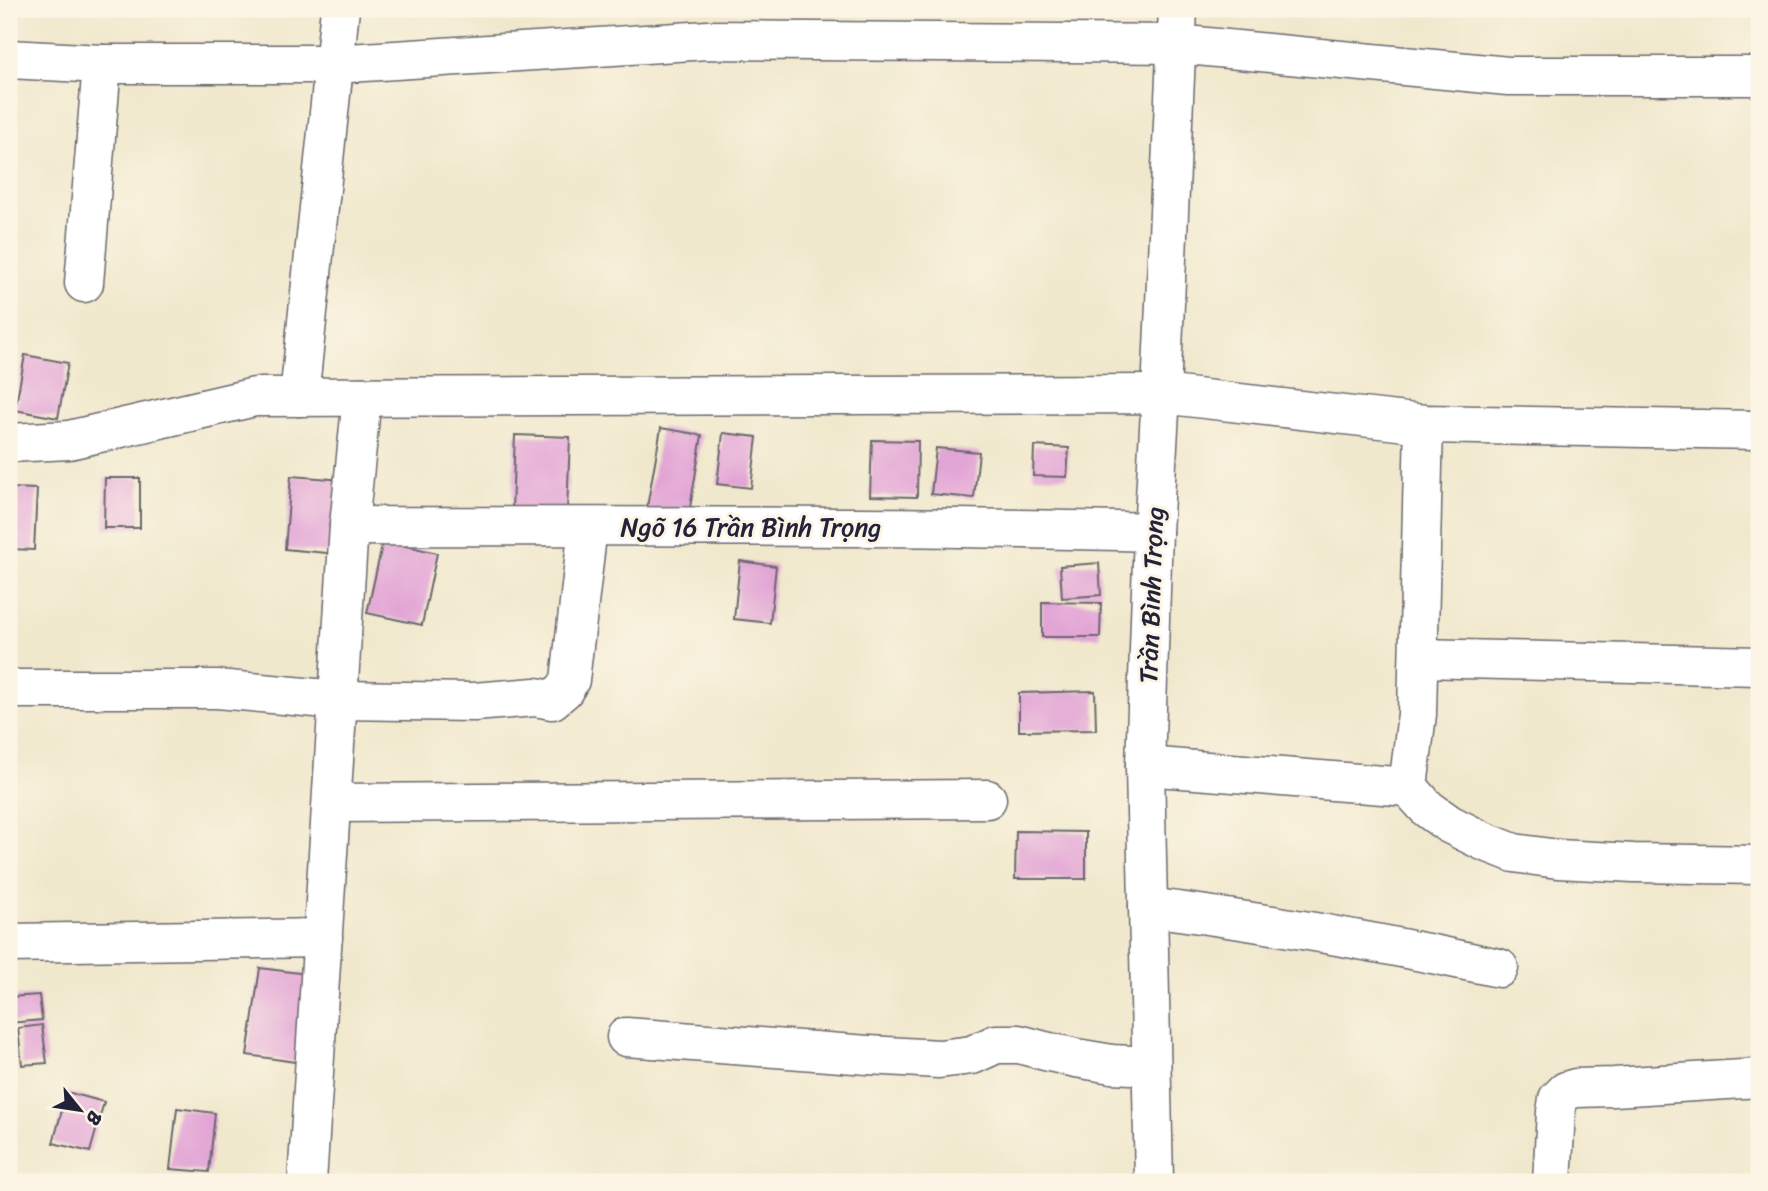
<svg xmlns="http://www.w3.org/2000/svg" width="1768" height="1191" font-family="Sriracha,sans-serif">
	<style>
		.building { fill: #e2a4d5 }
		.lines { fill: none; stroke-linecap: round; stroke-linejoin: round }
		.minor-casing { stroke: #6a676e; stroke-width: 41 }
		.minor { stroke: #fff; stroke-width: 38 }
		.labels { text-anchor: middle; dominant-baseline: central; stroke-width: 6; stroke-linejoin: round; paint-order: stroke }
		.street-label { font-size: 26px; fill: #22223b; stroke: #fcf5e5 }
	</style>
	<rect width="100%" height="100%" fill="#fcf5e5"/>
	<filter id="ink" filterUnits="userSpaceOnUse"><feTurbulence type="fractalNoise" baseFrequency=".0143" numOctaves="2"/><feDisplacementMap in="SourceGraphic" scale="14" xChannelSelector="R" yChannelSelector="G"/><feConvolveMatrix kernelMatrix="1 2 1 2 8 2 1 2 1" color-interpolation-filters="sRGB"/></filter>
	<filter id="wash" filterUnits="userSpaceOnUse"><feTurbulence type="fractalNoise" baseFrequency=".00686" numOctaves="4" result="noise"/><feDisplacementMap in="SourceGraphic" scale="28" xChannelSelector="R" yChannelSelector="G"/><feGaussianBlur stdDeviation="1.57" result="paint"/><feColorMatrix in="noise" values="0 0 0 0 0 0 0 0 0 0 0 0 0 0 0 0 0 1.4 0 .05"/><feComposite in="paint" operator="in"/></filter>
	<g filter="url(#wash)">
		<rect width="100%" height="100%" fill="#f0e8cc"/>
		<g id="blocks">
			<g class="building">
				<polygon points="25,355 68,363 58,418 15,410"/>
				<polygon points="661,428 702,435 688,520 646,513"/>
				<polygon points="723,433 757,437 751,488 717,484"/>
				<polygon points="515,435 570,437 567,511 512,510"/>
				<polygon points="872,440 918,441 917,497 870,496"/>
				<polygon points="1034,446 1069,448 1067,477 1033,476"/>
				<polygon points="936,448 979,452 974,498 931,494"/>
				<polygon points="291,476 344,480 337,554 285,549"/>
				<polygon points="105,478 140,478 140,528 104,528"/>
				<polygon points="9,488 37,489 34,550 9,549"/>
				<polygon points="383,541 437,553 422,625 367,613"/>
				<polygon points="740,561 776,566 770,623 734,619"/>
				<polygon points="1099,563 1101,595 1062,598 1060,566"/>
				<polygon points="1042,602 1101,603 1100,637 1042,637"/>
				<polygon points="1095,691 1096,730 1019,731 1019,693"/>
				<polygon points="1016,831 1086,832 1086,879 1015,879"/>
				<polygon points="260,968 315,975 302,1063 247,1055"/>
				<polygon points="39,995 42,1020 9,1023 9,997"/>
				<polygon points="42,1025 47,1063 22,1065 18,1028"/>
				<polygon points="67,1092 104,1102 90,1152 53,1143"/>
				<polygon points="177,1108 215,1113 209,1172 170,1169"/>
			</g>
		</g>
	</g>
	<g filter="url(#ink)">
		<use href="#blocks" fill-opacity="0" stroke="#6a676e" stroke-width="2"/>
		<g class="lines">
			<g class="minor-casing">
				<g id="minor">
					<polyline points="9,59 102,64 333,64 708,40 1176,44 1508,76 1759,76"/>
					<polyline points="84,283 102,64"/>
					<polyline points="299,397 340,9"/>
					<polyline points="9,443 69,440 255,397 1161,394 1424,424 1759,430"/>
					<path d="M349 526C617 527 885 524 1153 532"/>
					<polyline points="1419,658 1759,666"/>
					<polyline points="9,689 217,689 338,700 474,702 535,697 552,700 564,690 570,680 588,527"/>
					<polyline points="1145,766 1408,787 1428,809 1449,824 1483,841 1514,853 1558,859 1634,863 1759,865"/>
					<polyline points="1408,787 1417,714 1424,424"/>
					<polyline points="332,803 987,799"/>
					<path d="M1148 907C1266 922 1383 943 1499 968"/>
					<polyline points="9,943 323,938"/>
					<polyline points="626,1037 868,1055 939,1059 972,1055 996,1044 1019,1044 1045,1051 1076,1058 1112,1064 1151,1066"/>
					<polyline points="307,1182 349,526 362,397"/>
					<polyline points="1154,1182 1145,766 1153,532 1161,394 1178,9"/>
					<polyline points="1552,1182 1556,1112 1558,1099 1566,1091 1576,1088 1614,1087 1759,1078"/>
				</g>
			</g>
			<use href="#minor" class="minor"/>
		</g>
	</g>
	<g class="labels">
		<g class="street-label">
			<text x="751" y="527">Ngõ 16 Trần Bình Trọng</text>
			<text transform="translate(1151 595) rotate(-88)">Trần Bình Trọng</text>
		</g>
	</g>
	<rect width="1768" height="1191" fill="none" stroke="#fcf5e5" stroke-width="35"/>
	<g transform="translate(80 1110) rotate(120)" stroke="#fcf5e5" stroke-width="5" paint-order="stroke">
	<path d="M0-5L12 26L0 18L-12 26Z" fill="#22223b"/>
	<text y="-10" font-size="19" font-weight="bold" text-anchor="middle" fill="#22223b">B</text>
	</g>
</svg>
